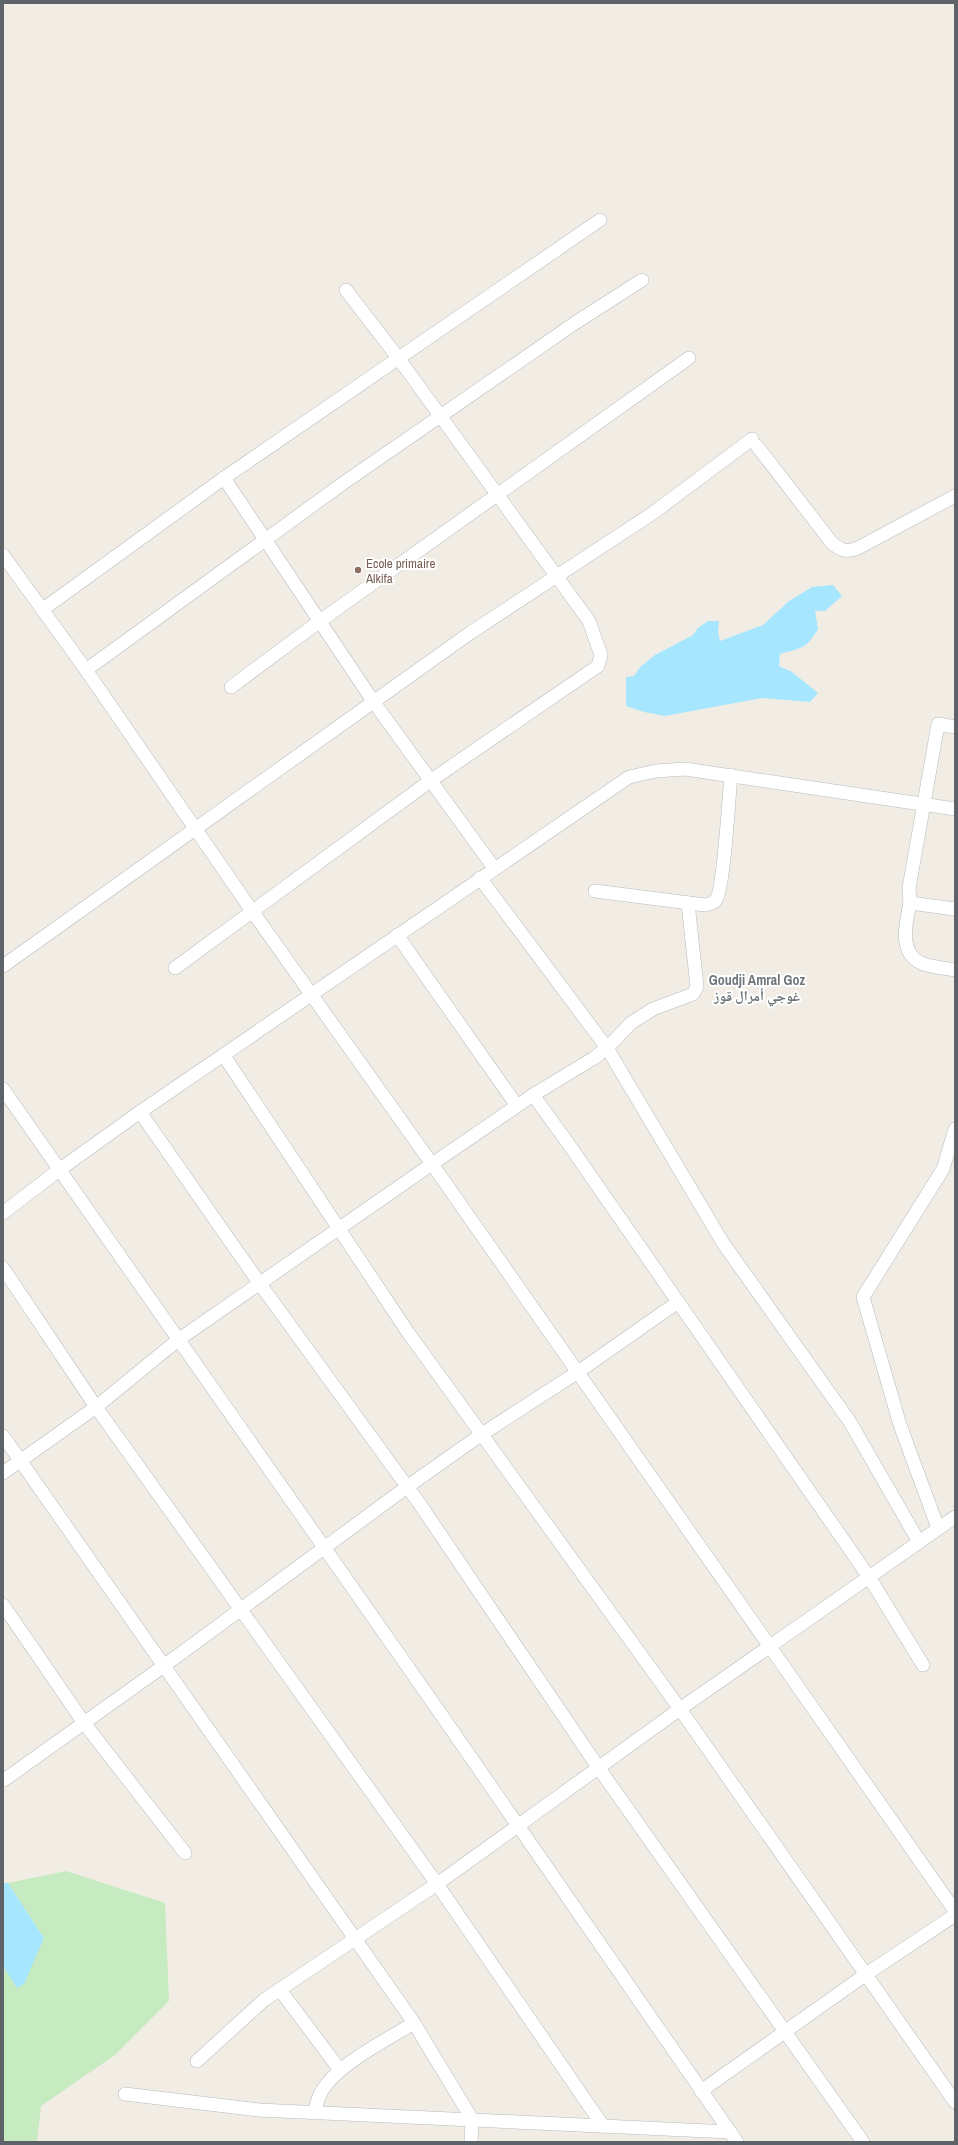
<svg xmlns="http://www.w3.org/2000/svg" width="958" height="2145" font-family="'Archivo Narrow','Noto Naskh Arabic',sans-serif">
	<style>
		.green { fill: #c6ebc0 }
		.water { fill: #a7e6ff }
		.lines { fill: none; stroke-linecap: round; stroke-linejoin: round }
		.minor-casing { stroke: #b6babe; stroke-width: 14 }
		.minor { stroke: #fff; stroke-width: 13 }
		.education-dot { fill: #8d6e63; stroke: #fff; stroke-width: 1.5 }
		.labels { text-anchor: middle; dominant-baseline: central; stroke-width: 4; stroke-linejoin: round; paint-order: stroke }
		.education-label { font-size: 13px; fill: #785e54; stroke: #fff; text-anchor: start }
		.neighbourhood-label { font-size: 14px; font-weight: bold; fill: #6e757a; stroke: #fff }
	</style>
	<rect width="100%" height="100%" fill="#f1ede5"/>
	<polygon class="green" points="66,1871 165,1903 169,2001 115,2055 41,2106 37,2142 3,2142 3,1966 17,1987 44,1938 8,1883"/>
	<g class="water">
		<path d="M833 585 842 596 825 611H815L818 629C806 650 800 648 780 654L779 666 792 672 818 693 810 702 762 698 665 716 644 712 626 706V677L634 676 640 667 655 655 693 635 698 628 708 621H719L718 632 720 641 763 625 789 601 812 587Z"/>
		<polygon points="3,1883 8,1883 44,1938 24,1984 17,1988 3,1966"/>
	</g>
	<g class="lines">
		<g class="minor-casing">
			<g id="minor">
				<path d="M757 446 832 543C841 550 846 553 858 548L955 496"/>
				<polyline points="224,478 373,701 494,868"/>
				<polyline points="3,555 86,670 252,911 432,1164 955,1911"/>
				<polyline points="42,610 224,478 600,220"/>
				<polyline points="86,670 342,484 575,323 642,280"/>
				<polyline points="231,687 320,621 689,358"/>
				<polyline points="955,727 938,724 909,888 910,903 955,909"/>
				<polyline points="480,878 607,1048 723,1243 850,1422 919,1542"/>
				<path d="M595 891 705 905C709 904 713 904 716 900 724 888 729 795 731 775"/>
				<path d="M910 903C906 923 898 952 921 963 930 967 945 968 955 970"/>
				<polyline points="397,935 517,1106"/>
				<polyline points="3,966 470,633 653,513 752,439"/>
				<polyline points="175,968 430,781 598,666 601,655 589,621 399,359 346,290"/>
				<polyline points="224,1056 407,1331 680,1709 955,2102"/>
				<polyline points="3,1089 438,1710 737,2142"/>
				<polyline points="533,1095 565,1139 869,1577 923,1665"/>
				<polyline points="140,1112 260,1284 419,1503 598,1767 863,2142"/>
				<polyline points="3,1213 59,1170 140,1112 629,777 656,771 685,769 955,809"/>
				<polyline points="3,1268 96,1407 437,1884 603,2126"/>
				<polyline points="3,1436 414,2023 472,2119 471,2142"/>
				<polyline points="3,1473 96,1407 178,1340 432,1164 533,1095 594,1058 607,1048 631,1023 653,1009 693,994 697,987 688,903"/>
				<polyline points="938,1528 900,1425 863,1297 943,1169 955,1129"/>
				<polyline points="3,1605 84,1723 185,1853"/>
				<polyline points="4,1780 165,1665 407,1487 482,1434 578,1372 678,1302"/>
				<polyline points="280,1990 340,2070"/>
				<polyline points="197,2061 264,2000 437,1884 680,1709 955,1517"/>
				<polyline points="701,2091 865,1975 955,1915"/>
				<polyline points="125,2094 259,2110 730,2132"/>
				<path d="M314 2113C317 2103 319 2093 326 2085 344 2061 388 2039 414 2023"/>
			</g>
		</g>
		<use href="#minor" class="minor"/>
	</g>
	<circle class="education-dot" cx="358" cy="570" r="4"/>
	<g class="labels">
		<g class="education-label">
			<text x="366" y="563">Ecole primaire<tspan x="366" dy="15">Alkifa</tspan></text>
		</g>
		<g class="neighbourhood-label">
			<text x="757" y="980">Goudji Amral Goz<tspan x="757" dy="16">غوجي أمرال قوز</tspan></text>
		</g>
	</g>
	<rect width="958" height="2145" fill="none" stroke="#5d6368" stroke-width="8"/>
</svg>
